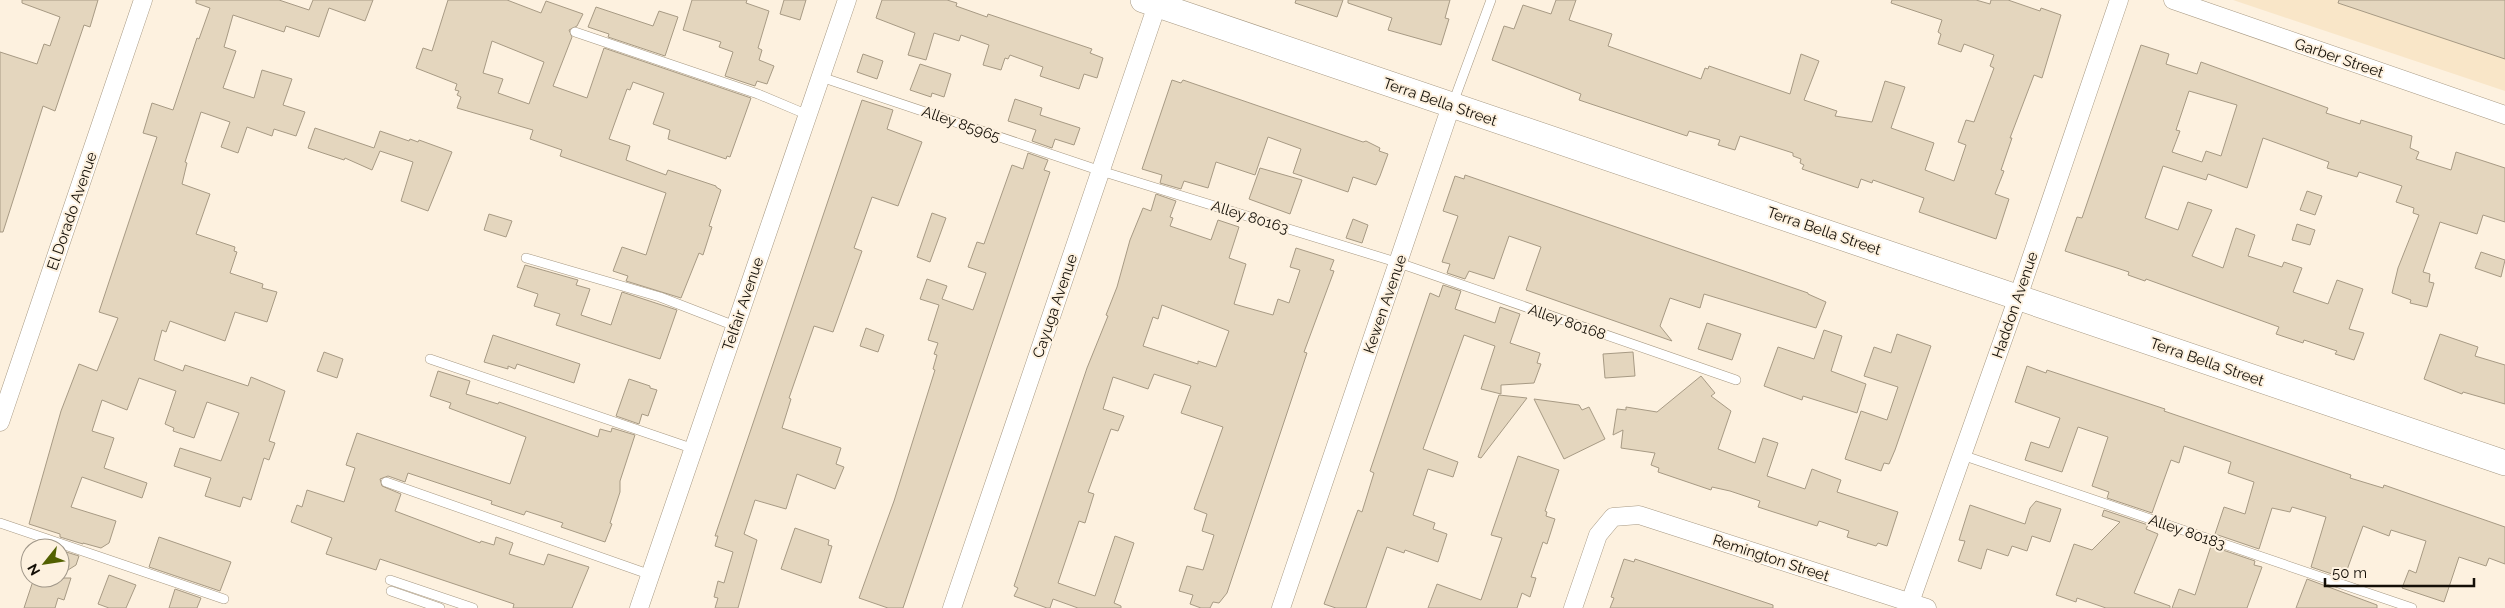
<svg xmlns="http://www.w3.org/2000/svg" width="2505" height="608" font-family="Raleway,sans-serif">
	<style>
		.built { fill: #f9e6c8 }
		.building { fill: #e4d6be; stroke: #a79a84; fill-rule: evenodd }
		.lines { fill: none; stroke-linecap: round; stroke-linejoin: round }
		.lane-casing { stroke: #a69882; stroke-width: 10 }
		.street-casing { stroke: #a69882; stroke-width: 19 }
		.secondary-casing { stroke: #a69882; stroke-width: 26 }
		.lane { stroke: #fff; stroke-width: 9 }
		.street { stroke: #fff; stroke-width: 18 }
		.secondary { stroke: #fff; stroke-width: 25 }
		.labels { text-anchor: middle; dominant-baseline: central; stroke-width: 4; stroke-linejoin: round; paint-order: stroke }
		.street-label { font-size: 15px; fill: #140f07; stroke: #fdf1df }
	</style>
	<rect width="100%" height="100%" fill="#fdf1df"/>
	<polygon class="built" points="2233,0 2505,0 2505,91"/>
	<g class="building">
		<polygon points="22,0 98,0 90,27 84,25 55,111 43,106 3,232 0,232 0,52 37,64 44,44 50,46 60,17 22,3"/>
		<polygon points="196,0 279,0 309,10 313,0 373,0 365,21 329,8 319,37 286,26 284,32 233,15 224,47 236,51 223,88 254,98 262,70 292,79 283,105 305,112 296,136 274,129 272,136 247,127 238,153 221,147 230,122 201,112 185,162 187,163 182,184 210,194 196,234 235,247 234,251 237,252 230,273 263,284 262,288 277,292 267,322 235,312 225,341 170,321 166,332 162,330 154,360 183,371 185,365 248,386 251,377 285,391 269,441 275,443 269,460 264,458 251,500 243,497 240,507 205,496 211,478 174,466 180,448 221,461 239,413 207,402 194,438 173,431 174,428 165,424 176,391 139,378 127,410 102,400 92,431 114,438 104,468 147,483 142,498 82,477 71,507 116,521 109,543 101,548 83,543 83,544 60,537 60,534 29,524 61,411 79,364 97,371 118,318 99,312 157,137 143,133 152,103 173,110 197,38 199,39 210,8 196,3"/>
		<path d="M448 0H507L541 13 546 1 583 14 577 26 569 30 572 37 553 86 587 98 604 48 751 98 730 157 727 156 726 159 668 139 670 130 653 124 664 93 633 82 630 90 627 89 609 139 630 146 626 160 666 175 668 170 716 186V187L721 190 709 226 712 227 703 255 699 253 681 298 626 281 628 276 613 271 622 247 646 255 666 193 560 156 562 150 530 139 533 130 457 108 461 97 457 95 459 91 455 90 457 84 416 68 423 48 432 51ZM492 41 544 62 529 104 498 93 503 79 483 73Z"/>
		<polygon points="692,0 747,0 746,3 769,11 758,48 762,50 759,60 774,66 767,84 757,81 755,86 725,76 733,52 719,47 721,42 683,30"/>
		<polygon points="784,0 806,0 800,20 780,14"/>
		<polygon points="882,0 947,0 957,3 956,6 987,17 988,14 1092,49 1090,53 1103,58 1097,78 1084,74 1079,89 1040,76 1043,67 1010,55 1008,59 1005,58 1001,70 983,65 989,45 961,35 959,41 934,33 926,60 908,55 915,33 876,18"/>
		<polygon points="1296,0 1343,0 1337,17 1295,3"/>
		<polygon points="1348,0 1450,0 1445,18 1449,19 1441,45 1388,30 1392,18 1348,3"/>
		<polygon points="1556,0 1576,0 1569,20 1612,34 1608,46 1701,79 1705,68 1708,69 1709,66 1790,94 1801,54 1819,61 1804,100 1837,111 1835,116 1872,122 1885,81 1905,87 1891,128 1934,143 1925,170 1954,181 1966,145 1958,142 1966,120 1974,122 1994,68 1990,66 1994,55 1964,44 1961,52 1938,44 1941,34 1938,32 1942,20 1891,3 1892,0 1976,0 1990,4 1991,0 2008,0 2040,11 2041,8 2061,15 2042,78 2034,75 2010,138 2012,138 2001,170 2004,171 1995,194 2009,199 1996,239 1919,212 1924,198 1873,180 1872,183 1861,179 1858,188 1802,169 1804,165 1800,163 1801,159 1793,156 1793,153 1740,136 1735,150 1718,145 1720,140 1689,131 1687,136 1579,100 1581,94 1492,60 1504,26 1514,29 1523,5 1551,14"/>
		<polygon points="2339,0 2505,0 2505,59 2338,3"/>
		<polygon points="596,7 653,26 659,11 678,17 665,56 608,37 609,34 588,27"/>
		<path d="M2141 45 2169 54 2166 64 2197 74 2201 62 2328 108 2326 113 2360 124 2361 120 2412 136 2410 148 2419 152 2416 159 2451 170 2456 152 2505 168V222L2483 215 2477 234 2440 222 2423 272 2430 274 2429 282 2434 283 2427 307 2410 303 2411 300 2392 293 2398 268 2419 215 2413 213 2414 208 2396 202 2402 186 2359 172 2357 177 2327 168 2329 162 2263 138 2247 188 2208 174 2206 180 2163 166 2145 218 2178 230 2188 202 2212 210 2192 256 2223 268 2236 228 2255 235 2248 256 2282 267 2284 262 2302 268 2293 292 2328 304 2337 280 2363 289 2349 329 2364 333 2354 360 2335 354 2337 351 2304 340 2303 343 2276 334 2279 327 2146 279 2145 281 2128 275 2129 272 2065 251 2077 217 2082 218ZM2189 91 2237 105 2221 156 2206 151 2202 162 2172 152 2180 131 2176 130Z"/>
		<polygon points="863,54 883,61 877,79 857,72"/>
		<polygon points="920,64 951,74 944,97 932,93 931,97 910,90"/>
		<polygon points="1172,80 1181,83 1183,80 1363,142 1366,141 1380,148 1379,151 1388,154 1380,176 1376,185 1353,177 1348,192 1293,173 1301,149 1268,137 1255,175 1216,162 1208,188 1184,181 1181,189 1160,183 1162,175 1142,169"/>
		<polygon points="1015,99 1042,108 1040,115 1080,128 1074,145 1055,139 1052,148 1032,141 1036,130 1008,121"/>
		<polygon points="862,100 893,110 887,129 922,142 898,206 872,197 854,248 862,251 833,332 814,326 789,398 791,399 782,428 841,448 836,464 844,467 835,489 797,474 786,509 755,500 744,534 757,540 738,608 715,608 718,598 714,597 718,581 724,583 733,552 715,546 718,536 715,536"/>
		<polygon points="315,128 374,148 380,131 409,141 410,139 418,142 419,140 452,152 428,211 401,201 413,162 380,151 372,170 345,158 344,160 308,148"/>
		<polygon points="1028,153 1048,160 1044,170 1050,172 903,608 888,608 859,598 894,501 935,370 933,369 937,355 934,354 938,343 928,340 939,305 920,299 927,279 947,286 942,299 973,310 986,273 968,267 977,242 984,244 1012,165 1023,169"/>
		<polygon points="1260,168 1302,180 1290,214 1249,199"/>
		<polygon points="1465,175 1808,293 1808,294 1826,302 1816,328 1704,294 1700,308 1670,298 1660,326 1672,341 1526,290 1541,247 1509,236 1494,279 1469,271 1465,279 1447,273 1450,264 1442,262 1458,216 1443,211 1455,176 1464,179"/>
		<polygon points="2307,191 2322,196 2315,215 2300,210"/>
		<path d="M1156 194 1176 201 1170 217 1173 218 1170 226 1211 240 1218 220 1239 227 1229 258 1246 264 1234 304 1273 315 1278 299 1289 303 1300 270 1290 267 1296 248 1334 260 1330 270 1334 271 1304 352 1307 353 1227 593 1219 603 1213 602 1210 608H1201L1190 604 1193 595 1179 591 1187 566 1203 570 1214 535 1202 531 1207 514 1194 509 1223 427 1181 413 1191 386 1154 374 1148 389 1113 377 1103 409 1124 416 1118 431 1111 429 1088 492 1094 494 1085 523 1079 521 1058 583 1095 596 1115 536 1134 543 1114 603 1121 606V608H1078L1053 599 1050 608H1047L1014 596 1018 588 1014 586 1087 368 1108 316 1106 315 1117 287 1130 240 1143 208 1151 211ZM1162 305 1229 331 1216 367 1198 361V364L1143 346 1153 317 1158 319Z"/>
		<polygon points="932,213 946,218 930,262 917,257"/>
		<polygon points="489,214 512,221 506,237 484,230"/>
		<polygon points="1353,219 1368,225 1362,243 1346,238"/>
		<polygon points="2297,224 2315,230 2310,245 2292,240"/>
		<polygon points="2481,252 2505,260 2501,277 2475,268"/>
		<polygon points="525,265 578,280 576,285 590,289 581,315 611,325 622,292 677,310 660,359 556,325 560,314 534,306 538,294 517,287"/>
		<polygon points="1443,285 1461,291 1455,309 1495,323 1500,307 1520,314 1510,343 1540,353 1537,363 1541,364 1534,383 1501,385 1501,394 1481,389 1495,346 1464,335 1423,449 1458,462 1453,477 1428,469 1413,515 1435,523 1433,529 1447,534 1438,562 1405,550 1404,553 1387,547 1366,608 1336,608 1324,604 1355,518 1358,510 1362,512 1374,473 1370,471 1430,293 1439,297"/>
		<polygon points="1707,323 1741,334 1732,360 1698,349"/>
		<polygon points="866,328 884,335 878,352 860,346"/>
		<polygon points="1824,330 1842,336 1831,371 1866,384 1857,413 1803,396 1802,400 1764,386 1778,347 1814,359"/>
		<polygon points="1897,334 1931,346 1895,450 1889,464 1884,463 1881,471 1845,459 1861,411 1887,420 1898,387 1864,376 1874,347 1891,353"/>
		<polygon points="2440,334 2478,347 2475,356 2505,365 2505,404 2463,392 2462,394 2424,379"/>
		<polygon points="493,335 580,364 574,383 517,364 515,369 508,366 508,369 484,362"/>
		<polygon points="324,352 343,359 337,378 317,371"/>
		<polygon points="1633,352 1635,376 1605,378 1603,354"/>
		<polygon points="2027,366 2046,373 2047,370 2165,409 2164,411 2351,475 2350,478 2383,488 2384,485 2505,527 2505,564 2489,558 2486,566 2459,557 2444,602 2402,588 2409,570 2416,573 2426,541 2391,530 2389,536 2363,526 2344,578 2311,567 2326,517 2292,507 2290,512 2272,508 2259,549 2215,534 2224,507 2245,514 2254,482 2228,473 2231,462 2184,446 2179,463 2171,460 2152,513 2107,498 2109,492 2092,486 2108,437 2078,427 2062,472 2025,460 2031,442 2049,448 2060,418 2015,402"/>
		<polygon points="438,371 470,381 466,394 498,404 499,402 598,437 600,429 611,432 612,428 635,435 620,481 620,492 610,523 612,524 605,542 561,527 563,523 526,511 524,515 491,504 492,501 408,473 405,482 388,476 380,479 382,486 401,494 395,511 480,543 481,541 494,545 496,537 513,543 509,554 544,565 548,554 589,567 572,608 513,608 514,604 380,559 376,570 326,554 332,538 291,522 297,505 302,507 307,490 344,502 355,468 346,465 357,433 510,484 526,437 449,408 451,403 430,396"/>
		<polygon points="1701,376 1715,393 1711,396 1731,411 1718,449 1755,463 1763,438 1778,443 1767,476 1805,489 1812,469 1841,480 1837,492 1898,512 1887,546 1878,543 1876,546 1847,537 1849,531 1819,521 1817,526 1758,507 1760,501 1730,491 1712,487 1711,490 1658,472 1659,468 1651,465 1655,453 1621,448 1623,430 1613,435 1617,409 1626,410 1626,407 1657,412"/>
		<polygon points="629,379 650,386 650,388 657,390 648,416 642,414 639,424 616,416"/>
		<polygon points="1499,395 1527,398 1481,458 1478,457"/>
		<polygon points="1534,399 1579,405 1582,410 1589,407 1605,439 1564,459"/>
		<polygon points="1518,456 1559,470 1545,511 1547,512 1546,516 1555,519 1547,544 1543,542 1531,577 1536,578 1530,597 1522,593 1517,608 1428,608 1437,584 1481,600 1502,538 1491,535"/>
		<polygon points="2036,501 2061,509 2050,542 2032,536 2027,551 2012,546 2008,556 1987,549 1981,569 1958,561 1965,541 1959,540 1970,505 2025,524 2030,508"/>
		<polygon points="2104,510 2148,525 2146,529 2158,534 2134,593 2170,606 2170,608 2106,608 2077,598 2076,602 2056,595 2074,544 2092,550 2120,522 2102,516"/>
		<polygon points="795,528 829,540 828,545 832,546 821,583 781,569"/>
		<polygon points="159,537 231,562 220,591 149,567"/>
		<polygon points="2211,546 2255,561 2254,565 2262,567 2247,608 2172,608 2179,589 2195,595"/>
		<polygon points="60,550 79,556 76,565 60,575"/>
		<polygon points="1624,559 1634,562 1635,559 1773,605 1773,608 1610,608 1614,598 1611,597"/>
		<polygon points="109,575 136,585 126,608 109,608 98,604"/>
		<polygon points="34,578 71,578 64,600 58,598 55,608 24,608"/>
		<polygon points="2307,579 2377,605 2377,608 2296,608"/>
		<polygon points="175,589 201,598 197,608 169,608"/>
	</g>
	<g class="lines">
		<g class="lane-casing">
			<g id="lane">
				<polyline points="575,32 758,94 808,115"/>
				<polyline points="821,77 1101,171 1399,263 1736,380"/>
				<polyline points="1453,103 1491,0"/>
				<polyline points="526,258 660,297 735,326"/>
				<polyline points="430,359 694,449"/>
				<polyline points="1962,455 2412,608"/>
				<polyline points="386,482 651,575"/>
				<polyline points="0,523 224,599"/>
				<polyline points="390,580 473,608"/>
				<polyline points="391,591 440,608"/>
			</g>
		</g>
		<g class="street-casing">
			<g id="street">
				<polyline points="2173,0 2505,115"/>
				<polyline points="0,422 143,0"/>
				<polyline points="639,608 847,0"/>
				<polyline points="952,608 1157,5"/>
				<polyline points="1281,608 1451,106"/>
				<polyline points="1573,608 1598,535 1613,517 1639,515 1927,608"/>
				<polyline points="1908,608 2018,297 2119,0"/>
			</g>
		</g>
		<g class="secondary-casing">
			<polyline id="secondary" points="1143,0 2505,463"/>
		</g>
		<use href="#lane" class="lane"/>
		<use href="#street" class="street"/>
		<use href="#secondary" class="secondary"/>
	</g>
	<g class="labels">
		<g class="street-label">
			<text transform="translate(2339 58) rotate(19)">Garber Street</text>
			<text transform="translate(1440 102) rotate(19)">Terra Bella Street</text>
			<text transform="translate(961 124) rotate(19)">Alley 85965</text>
			<text transform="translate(72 211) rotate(-71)">El Dorado Avenue</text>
			<text transform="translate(1250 217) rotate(17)">Alley 80163</text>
			<text transform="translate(1824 231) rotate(19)">Terra Bella Street</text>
			<text transform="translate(743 304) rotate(-71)">Telfair Avenue</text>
			<text transform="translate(1385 304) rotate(-71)">Kewen Avenue</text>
			<text transform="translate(2015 305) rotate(-71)">Haddon Avenue</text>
			<text transform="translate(1055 306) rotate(-71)">Cayuga Avenue</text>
			<text transform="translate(1567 322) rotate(19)">Alley 80168</text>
			<text transform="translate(2207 362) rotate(19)">Terra Bella Street</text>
			<text transform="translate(2187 532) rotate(19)">Alley 80183</text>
			<text transform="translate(1771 558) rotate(18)">Remington Street</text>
		</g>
	</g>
	<g transform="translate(45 563) rotate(240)"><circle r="24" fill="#fdf1df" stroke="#a09789"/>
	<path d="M0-4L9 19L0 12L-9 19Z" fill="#526000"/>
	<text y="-8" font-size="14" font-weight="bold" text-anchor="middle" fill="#140f07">N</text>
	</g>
	<path d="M2325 578v8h149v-8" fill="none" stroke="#140f07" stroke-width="2.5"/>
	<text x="2332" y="578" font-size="15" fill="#140f07" stroke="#fdf1df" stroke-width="4" paint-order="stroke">50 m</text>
</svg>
